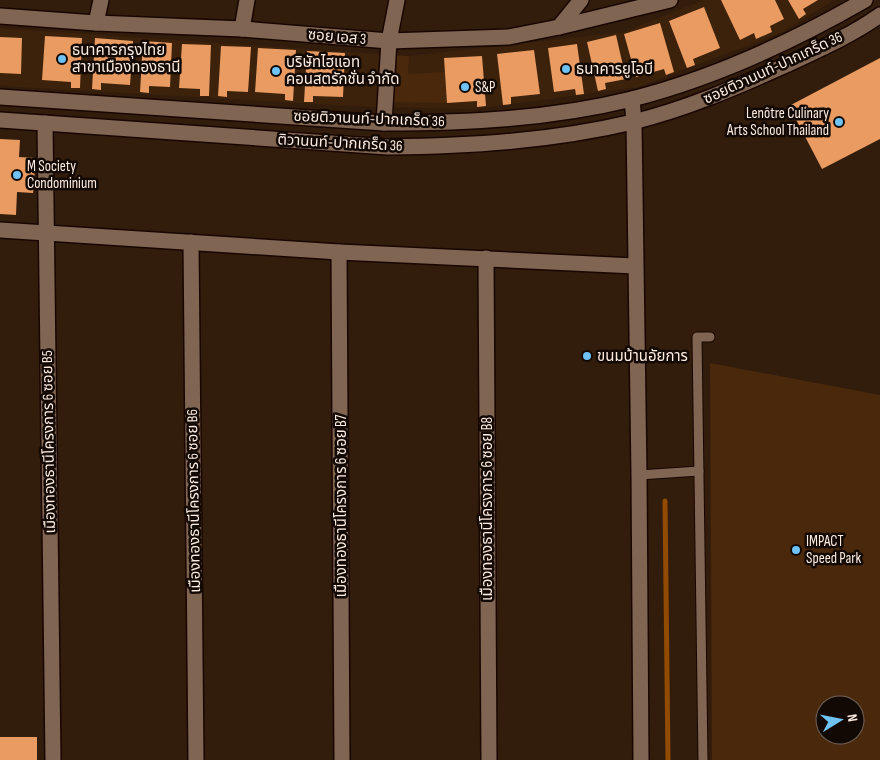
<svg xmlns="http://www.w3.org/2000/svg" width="880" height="760" font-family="'Sofia Sans Condensed','Noto Sans Thai',sans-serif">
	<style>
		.built { fill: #3c210b }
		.green { fill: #4a280c; fill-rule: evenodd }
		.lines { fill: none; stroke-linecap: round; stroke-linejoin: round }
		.stream { stroke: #924b00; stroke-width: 5 }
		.building { fill: #e99b61 }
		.service-casing { stroke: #190600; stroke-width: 11 }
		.minor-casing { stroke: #190600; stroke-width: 18 }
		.tertiary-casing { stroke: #190600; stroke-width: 18 }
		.service { stroke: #7f6552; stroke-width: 9 }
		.minor { stroke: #7f6552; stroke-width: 15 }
		.tertiary { stroke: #7f6552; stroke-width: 15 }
		.poi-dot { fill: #6fc2f4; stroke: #130904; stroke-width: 2 }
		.labels { text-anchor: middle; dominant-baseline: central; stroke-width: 5; stroke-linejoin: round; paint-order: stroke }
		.street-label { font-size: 15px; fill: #fbebe1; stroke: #130904 }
		.poi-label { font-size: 15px; fill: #fbebe1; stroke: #130904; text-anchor: start }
	</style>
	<rect width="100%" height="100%" fill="#321d0c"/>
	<polygon class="built" points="703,0 834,0 781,33 638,87 475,109 369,107 0,86 0,28 409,56 624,32"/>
	<g class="green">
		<polygon points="388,55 409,56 408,74 445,72 447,103 385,102"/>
		<path d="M710 363 880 395V760H712ZM825 705H855V735H825Z"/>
	</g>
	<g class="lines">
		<polyline class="stream" points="665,501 668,760"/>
	</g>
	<g class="building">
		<polygon points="721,0 775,0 784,19 770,26 772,32 756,39 754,33 740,40"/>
		<polygon points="788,0 818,0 803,9 806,14 799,19"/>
		<polygon points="704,7 720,48 693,59 695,65 687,68 669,21"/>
		<polygon points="660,23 674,72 666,75 664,69 636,77 624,34"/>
		<polygon points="616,35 626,79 605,83 606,89 598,91 587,42"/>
		<polygon points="45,36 82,38 80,88 71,88 71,82 42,80"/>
		<polygon points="0,37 22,38 21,74 0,73"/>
		<polygon points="95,38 133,41 130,85 101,83 101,90 92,89"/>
		<polygon points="143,41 172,43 170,87 149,86 149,93 140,92"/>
		<polygon points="182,44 211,45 209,96 200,96 200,89 179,88"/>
		<polygon points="577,44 584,94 576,95 575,89 554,92 548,48"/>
		<polygon points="221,46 251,47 248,92 227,91 227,97 218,96"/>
		<polygon points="258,48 296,50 293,101 285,100 285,94 255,92"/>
		<polygon points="534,50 540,94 511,97 511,104 503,105 497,54"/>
		<polygon points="307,51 345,53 343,97 313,96 313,102 304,102"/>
		<polygon points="482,56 486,106 477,107 477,101 447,103 444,58"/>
		<polygon points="880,58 880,139 822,169 789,106"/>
		<polygon points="0,139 20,140 19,157 36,158 33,193 17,192 16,215 0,214"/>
		<rect x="0" y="737" width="37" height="23"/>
	</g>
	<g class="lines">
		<g class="service-casing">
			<g id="service">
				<polyline points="639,475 699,471"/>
				<polyline points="703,760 697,337 710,337"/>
			</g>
		</g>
		<g class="minor-casing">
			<g id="minor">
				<polyline points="0,16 96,23 242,29 389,41 509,37 559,27 670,0"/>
				<polyline points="96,23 101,0"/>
				<polyline points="559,27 581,0"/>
				<polyline points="242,29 247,0"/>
				<polyline points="45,123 53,760"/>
				<polyline points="384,123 389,41 397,0"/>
				<polyline points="0,230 339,252 635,266"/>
				<polyline points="191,242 196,760"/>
				<polyline points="339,252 342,760"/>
				<polyline points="486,258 489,760"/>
			</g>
		</g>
		<g class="tertiary-casing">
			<g id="tertiary">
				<path d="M0 97 384 123C467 123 551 119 632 99 714 78 792 42 865 0"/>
				<polyline points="632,99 634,122 639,475 641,760"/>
				<path d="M0 120 388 147C471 146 553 141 633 122 686 109 737 87 786 65 818 50 852 35 880 15"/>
			</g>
		</g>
		<use href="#service" class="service"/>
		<use href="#minor" class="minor"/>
		<use href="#tertiary" class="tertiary"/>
	</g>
	<g class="poi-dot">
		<circle cx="62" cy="59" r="5"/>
		<circle cx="566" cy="69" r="5"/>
		<circle cx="276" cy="71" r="5"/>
		<circle cx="465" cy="87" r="5"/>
		<circle cx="839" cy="122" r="5"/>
		<circle cx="17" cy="175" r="5"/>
		<circle cx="587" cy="356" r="5"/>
		<circle cx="796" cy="550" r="5"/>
	</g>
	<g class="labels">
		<g class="street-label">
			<text transform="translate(337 37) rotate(5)">ซอย เอส 3</text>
			<text transform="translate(773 68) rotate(-25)">ซอยติวานนท์-ปากเกร็ด 36</text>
			<text transform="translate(369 119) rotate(2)">ซอยติวานนท์-ปากเกร็ด 36</text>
			<text transform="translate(340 143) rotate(3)">ติวานนท์-ปากเกร็ด 36</text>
			<text transform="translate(49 442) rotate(-91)">เมืองทองธานีโครงการ 6 ซอย B5</text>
			<text transform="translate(194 501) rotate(-91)">เมืองทองธานีโครงการ 6 ซอย B6</text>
			<text transform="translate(341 506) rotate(-90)">เมืองทองธานีโครงการ 6 ซอย B7</text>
			<text transform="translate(487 509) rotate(-90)">เมืองทองธานีโครงการ 6 ซอย B8</text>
		</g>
		<g class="poi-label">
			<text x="72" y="50">ธนาคารกรุงไทย<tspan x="72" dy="17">สาขาเมืองทองธานี</tspan></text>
			<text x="286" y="62">บริษัทไฮแอท<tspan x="286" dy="17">คอนสตรักชั่น จำกัด</tspan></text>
			<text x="576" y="69">ธนาคารยูโอบี</text>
			<text x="475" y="87">S&amp;P</text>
			<text x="829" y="113" text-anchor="end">Lenôtre Culinary<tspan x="829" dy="17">Arts School Thailand</tspan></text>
			<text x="27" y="166">M Society<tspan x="27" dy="17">Condominium</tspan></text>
			<text x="597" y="356">ขนมบ้านอัยการ</text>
			<text x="806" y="541">IMPACT<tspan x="806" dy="17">Speed Park</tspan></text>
		</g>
	</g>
	<g transform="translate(840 720) rotate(80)"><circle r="24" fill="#130904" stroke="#70635c"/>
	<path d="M0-4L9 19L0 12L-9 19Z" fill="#6fc2f4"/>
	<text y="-8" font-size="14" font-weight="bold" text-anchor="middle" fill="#fbebe1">N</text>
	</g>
</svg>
